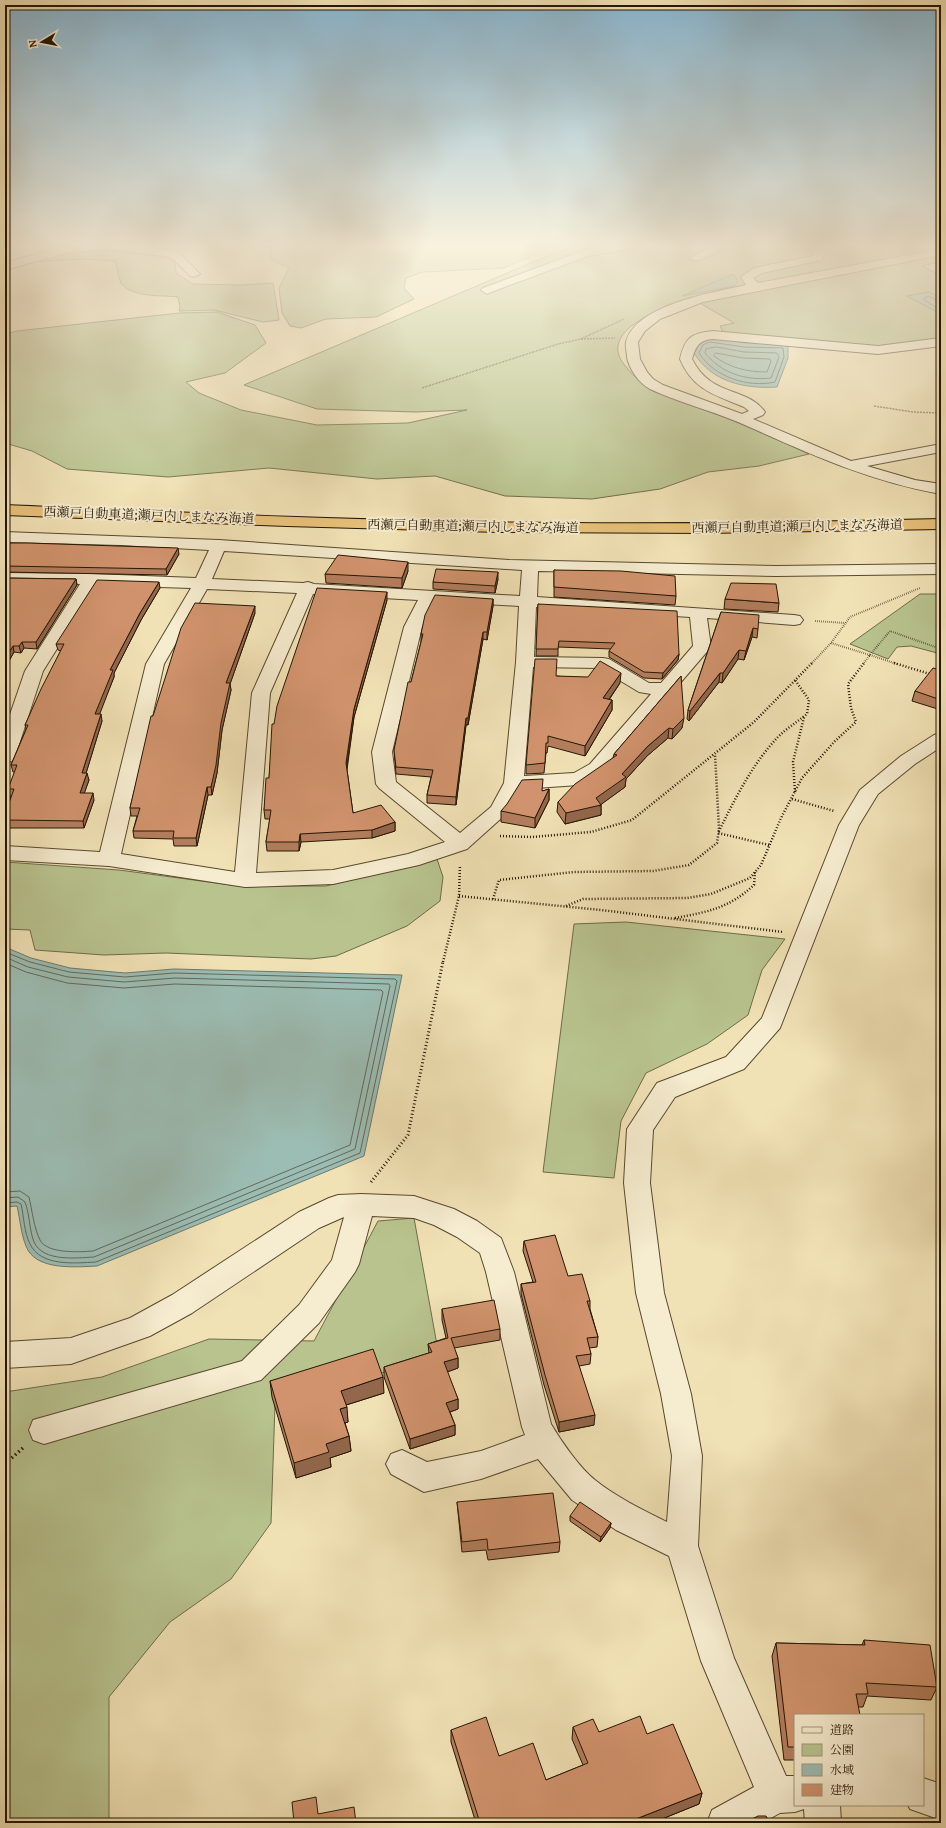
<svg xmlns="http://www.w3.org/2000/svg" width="946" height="1828" font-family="'Gentium Book Plus','Noto Serif JP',serif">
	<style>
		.green { fill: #b8c38e; stroke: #6e6c48 }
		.water { fill: #9cbdb4; stroke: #6c7a6d }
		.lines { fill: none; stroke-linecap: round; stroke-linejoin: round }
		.shore { stroke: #606a5b; stroke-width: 1 }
		.minor-casing { stroke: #58492f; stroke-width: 2 }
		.highway-casing { stroke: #251602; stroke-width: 2 }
		.path-far4 { stroke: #251602; stroke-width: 1.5; stroke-dasharray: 0.5 1; stroke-linecap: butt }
		.path-far3 { stroke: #251602; stroke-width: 2; stroke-dasharray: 0.5 1.5; stroke-linecap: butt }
		.path-far2 { stroke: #251602; stroke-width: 2.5; stroke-dasharray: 1 2; stroke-linecap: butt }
		.path-far1 { stroke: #251602; stroke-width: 3; stroke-dasharray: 1 2.5; stroke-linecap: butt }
		.path { stroke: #251602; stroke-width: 3.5; stroke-dasharray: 1.5 3; stroke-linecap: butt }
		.minor { fill: #f6eccf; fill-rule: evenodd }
		.highway { fill: #e8c17a; fill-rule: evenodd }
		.wall { fill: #b47e5e; stroke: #251602 }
		.shaded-wall { fill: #92674c; stroke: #251602 }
		.building { fill: #d1936d; stroke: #251602 }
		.labels { text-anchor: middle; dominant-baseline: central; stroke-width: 4; stroke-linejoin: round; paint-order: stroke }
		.far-street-label { font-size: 13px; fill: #251602; stroke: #f6eccf }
	</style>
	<rect width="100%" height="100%" fill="#f1e2b5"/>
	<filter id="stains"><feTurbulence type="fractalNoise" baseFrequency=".005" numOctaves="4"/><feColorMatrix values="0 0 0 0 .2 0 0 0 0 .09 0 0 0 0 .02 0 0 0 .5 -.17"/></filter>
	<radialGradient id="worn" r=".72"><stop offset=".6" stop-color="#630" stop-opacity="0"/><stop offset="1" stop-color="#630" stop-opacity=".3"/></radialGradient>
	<g class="green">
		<polygon points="251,245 549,245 530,257 504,268 423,272 406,278 404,288 414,299 376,317 326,319 301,328 290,326 282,313 279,288 289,268 270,259 271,248"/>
		<path d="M612 245H941V261L923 266 941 276V341L879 346 729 335 723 332 720 326 734 323 691 298C669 305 598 329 623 363 629 371 636 379 644 384 671 400 706 409 734 421 760 430 784 443 809 454L759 466 708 472 660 489 592 499 505 496 435 476 377 479 269 468 168 477 67 469 32 451 5 443V334L17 331 179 313 217 312 255 325 266 343 225 373 186 382 199 393 241 410 317 425 408 423 467 410 416 412 317 409 244 385 547 256 575 247 584 249Z"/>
		<path d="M102 250 165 257 175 262 176 273 193 284 241 285 273 283 279 320 263 322 214 310 179 311 180 307 178 297C162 295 132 298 121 283 118 277 117 268 116 261L85 259 31 262 71 252Z"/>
		<polygon points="920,594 941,594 941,654 911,646 897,647 888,659 850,644"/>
		<polygon points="437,859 443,877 440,901 407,926 336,956 311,959 166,953 104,955 35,950 30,930 5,929 5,862 119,870 239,886 326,886"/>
		<polygon points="626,922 785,939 762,970 748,1015 707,1044 646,1073 621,1121 614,1178 543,1172 574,924"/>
		<polygon points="414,1218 439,1356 275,1405 271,1523 231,1579 170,1622 109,1697 109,1823 5,1823 5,1392 102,1377 209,1339 314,1341 378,1221"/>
	</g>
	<g class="water">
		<polygon points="731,275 734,275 738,282 734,286 682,296"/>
		<polygon points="929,292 941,298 941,311 937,312 907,296"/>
		<path d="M709 338H717L745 343H788V358L777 387C744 389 712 382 694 353L700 341Z"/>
		<path d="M5 947 31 958 70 968 125 973 174 969 402 975 364 1156 97 1266C76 1267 35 1271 26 1246 21 1234 20 1219 17 1206L5 1207Z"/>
	</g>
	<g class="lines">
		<g class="shore">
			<polyline points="941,302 928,296 923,299 937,308 941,308"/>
			<path d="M710 342 744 347 783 348 784 357 775 382C748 388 714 377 699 353L703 345Z"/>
			<path d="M717 347 744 352 777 353 779 357 771 378C746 381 721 373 705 353L706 349Z"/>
			<path d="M716 353 743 358 770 359 771 361 767 372C747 372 730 368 714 356Z"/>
			<path d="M5 952 30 962 69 972 125 977 174 973 395 979 397 981 360 1153 96 1262C75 1263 41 1267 30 1244 24 1232 24 1217 21 1204L17 1202 5 1203"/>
			<path d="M5 957 28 967 68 977 124 982 175 978 389 984 390 986 355 1149 94 1257C76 1258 43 1262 34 1242 29 1229 30 1215 25 1202L18 1197 5 1198"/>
			<path d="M5 963 26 972 67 983 124 988 175 984 381 990 383 992 350 1145 93 1251C80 1252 47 1254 40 1240 34 1228 32 1210 29 1197L20 1191 5 1192"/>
		</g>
		<g class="minor-casing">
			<g id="minor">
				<polygon points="5,245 12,245 11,252 5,255"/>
				<polygon points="79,245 136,245 175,251 179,252 200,274 194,277 190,276 171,257 121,250 94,250 67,253 5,270 5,263 52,250"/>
				<polygon points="615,245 641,245 635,248 588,256 491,292 487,294 481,290 483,288 582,251"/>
				<polygon points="716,245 731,245 700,260 692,260 690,258"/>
				<path d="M806 245C814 245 819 244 825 251L822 260 762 273 753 278 758 283 941 249V255L703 302 660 319 645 331 638 342 640 359 647 372 653 379 663 385 742 414 749 411 744 407C715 395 693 390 680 359 685 338 691 333 713 331L878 346 941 338V346L878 354 713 339C699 340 696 346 692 359 711 398 747 386 765 412L763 415 753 419 851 461 941 444V452L867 466 915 480 941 484V494C867 481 806 452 738 422 709 410 678 402 650 389 639 383 629 369 627 357 627 353 625 346 626 342 635 305 715 292 746 285L741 277 754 268 813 256V252Z"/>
				<path d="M5 532 219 540 509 560 776 566 941 564V574L776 576 538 571 537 597 794 615 800 616 803 620 800 624 794 625 707 618 711 647 604 772 586 783 579 785 521 789 506 814 467 849 419 865 333 884 245 887 109 866 5 860V846L100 852 146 664 191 588 97 585 43 671 15 757 12 761 5 763V729L25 671 80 584 5 583V573L92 574 196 578 209 550 120 545 5 542ZM224 551 522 570 520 596 314 584 308 582 303 583 212 579ZM207 589 297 593 252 693 235 872 121 854 164 664ZM313 594 418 600 404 627 372 752 376 784 379 788 445 842 408 854 333 870 256 873 270 693ZM434 601 519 606 516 662 504 783 491 807 460 833 396 782 392 752 422 627ZM536 607 690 617 693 646 661 683H649L609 659 603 658 534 657ZM533 667 599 668 639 692 651 694 590 764 574 773 524 776Z"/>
				<path d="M941 733V747L915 764 878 794 859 825 780 1028 744 1069 675 1097 653 1130 650 1183 664 1293 691 1394 702 1456 698 1546 734 1658 786 1776H795V1805H840L841 1823H805L804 1809 795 1812 780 1813 762 1823H707L712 1810 754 1787 701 1661 669 1556 616 1530 572 1500 538 1459 481 1479 424 1492 391 1474 386 1464 391 1454 402 1450 427 1462 481 1451 525 1435 522 1427 486 1272 480 1253 457 1237 434 1225 414 1218 372 1216 359 1264 355 1272 319 1323 261 1380 44 1444 33 1440 29 1430 33 1420 242 1361 299 1305 332 1260 344 1217 319 1228 192 1313 150 1336 71 1364 5 1368V1342L71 1338 130 1318 172 1295 299 1212 329 1198 338 1195 361 1194 414 1196 454 1209 477 1221 501 1238 514 1272 551 1424C561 1441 579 1467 595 1480 616 1497 643 1510 667 1522L672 1456 661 1394 636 1293 624 1183 627 1129 657 1083 726 1057 762 1018 839 825 860 790 901 756 934 735Z"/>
				<polygon points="923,1778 941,1784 941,1820 910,1809 908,1805 923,1805"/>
			</g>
		</g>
		<g class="highway-casing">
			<path id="highway" d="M5 505C193 513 381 522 569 523 693 524 817 522 941 519V529L708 533 498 532 287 526 5 515Z"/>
		</g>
		<g class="path-far4">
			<polyline points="581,339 624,319"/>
			<polyline points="422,388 558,344 581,339 615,338"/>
			<polyline points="874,406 913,412 941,413"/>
		</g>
		<g class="path-far3">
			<polyline points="815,621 845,623"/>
			<polyline points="831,643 870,655 863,664"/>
			<polyline points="870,655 897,664"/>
			<polyline points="869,656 890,631 941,649"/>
			<polyline points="811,664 831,643 850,617 920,588"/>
		</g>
		<g class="path-far2">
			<polyline points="894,663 930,674"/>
			<polyline points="795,792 793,762 804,717"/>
			<polyline points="792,799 834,811"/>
			<polyline points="500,836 532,837 591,832 632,820 754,722 812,663"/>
			<path d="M769 845 718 833C735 799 752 764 778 737 787 728 797 722 807 714L809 700 795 680"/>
			<polyline points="459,896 601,910 783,932"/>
			<polyline points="493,899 499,880 574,872 653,871 689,865 717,843 719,829 715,754"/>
			<polyline points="566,906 583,899 687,898 711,894 750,878 761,865 781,818 802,778 835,741 856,722 851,708 848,684 864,663"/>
			<path d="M675 918C708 912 729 908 754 885L755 872"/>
			<polyline points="443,962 459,896 460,865"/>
		</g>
		<polyline class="path-far1" points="371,1182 408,1135 443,961"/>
		<polyline class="path" points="5,1464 24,1447"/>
		<use href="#minor" class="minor"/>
		<use href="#highway" class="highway"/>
	</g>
	<g class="wall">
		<polygon points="5,543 179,554 167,575 5,572"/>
		<polygon points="554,570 676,596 675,605 554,597"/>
		<polygon points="408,571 402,588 326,583 325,574"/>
		<polygon points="5,578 76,579 77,585 37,649 24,648 21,653 14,652 5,668"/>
		<polygon points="498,579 495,593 433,589 433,582"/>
		<polygon points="160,588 141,620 114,673 114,677 99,714 102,721 86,773 89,780 84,793 94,800 84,828 5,828 5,814 11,796 10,796 8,789 15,772 13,772 11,765 26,729 25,725 61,651 58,650 56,644"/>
		<polygon points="493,599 493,606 487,640 483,639 468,725 466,725 456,805 427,803 427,795 431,777 396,774 394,750 421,642 421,634"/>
		<polygon points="725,599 779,603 778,612 724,609"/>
		<polygon points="387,600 354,717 347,770 353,813 395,822 395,831 372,838 301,842 299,851 267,851 266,842 270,819 265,819 264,810 269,778 274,724"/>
		<polygon points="538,604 679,654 678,660 662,679 644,678 609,657 609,651 611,649 558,647 558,656 536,656"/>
		<polygon points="721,612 758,629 757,638 752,637 744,660 738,659 722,683 719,682 689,721 687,719 688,710"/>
		<polygon points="255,613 230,684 231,690 222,730 217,773 212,795 208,795 197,846 174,846 173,839 134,838 133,831 137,816 131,816 130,808 153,716"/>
		<polygon points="941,670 941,710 912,701 915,691"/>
		<polygon points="557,676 620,683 609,700 612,700 612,710 585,756 548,746 547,753 546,753 544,773 526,774 526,765"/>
		<polygon points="681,676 682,728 672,739 668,738 647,756 626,779 625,787 601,804 601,815 565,824 557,812 558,802 613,758 614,754"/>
		<polygon points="549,789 549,800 535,828 501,822 501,811 543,791"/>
		<polygon points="524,1241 568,1276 590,1301 590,1309 598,1337 597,1347 589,1348 591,1354 590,1364 579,1366 594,1425 559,1432 544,1385 521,1294 521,1284 533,1282 523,1251"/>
		<polygon points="442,1309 500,1329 500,1340 454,1348 458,1358 458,1368 447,1372 458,1399 458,1409 450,1412 455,1425 455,1435 410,1449 384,1377 384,1367 429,1353 428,1344 446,1338 442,1320"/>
		<polygon points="270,1381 384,1393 346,1405 348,1422 345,1423 349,1436 351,1451 330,1458 331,1467 296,1478 272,1397"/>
		<polygon points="457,1502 560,1542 559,1552 488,1560 486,1550 462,1552"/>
		<polygon points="570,1516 611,1523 610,1528 600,1542 570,1521"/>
		<polygon points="864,1640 937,1687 931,1700 867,1696 863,1707 858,1707 795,1715 795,1760 784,1760 772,1656 776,1643 862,1645"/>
		<polygon points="573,1727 599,1732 647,1734 702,1793 699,1804 652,1823 476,1823 451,1742 451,1730 546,1780 583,1765 572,1739"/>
	</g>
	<g class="shaded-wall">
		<polygon points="178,548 179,554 167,575 166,569"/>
		<polygon points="408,562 408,571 402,588 402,578"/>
		<polygon points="498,572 498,579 495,593 495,586"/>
		<polygon points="76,579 77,585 37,649 36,642"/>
		<polygon points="159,582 160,588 141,620 114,673 114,677 97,721 95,714 110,670 140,613"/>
		<polygon points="387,592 387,600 354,717 346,772 346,763 354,709"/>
		<polygon points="493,599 493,606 487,640 487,632"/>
		<polygon points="255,606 255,613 230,684 231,690 222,730 217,773 212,795 211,787 226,683"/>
		<polygon points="753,628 752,637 744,660 746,651"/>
		<polygon points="483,632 483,639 468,725 468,718"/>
		<polygon points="22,642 24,648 21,653 19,646"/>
		<polygon points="13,646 14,652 5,668 5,659"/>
		<polygon points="739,650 738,659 722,683 723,673"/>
		<polygon points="679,654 678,660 662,679 663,673"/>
		<polygon points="621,673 620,683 603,708 603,698"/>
		<polygon points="720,673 719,682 689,721 690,711"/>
		<polygon points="612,700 612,710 585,756 585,746"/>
		<polygon points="101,714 102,721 84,780 82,773"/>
		<polygon points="466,718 466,725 456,805 456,797"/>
		<polygon points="684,718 682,728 672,739 673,729"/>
		<polygon points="669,728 668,738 647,756 626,779 625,787 599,806 601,805 601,815 565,824 566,813 596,798 622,774 648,746"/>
		<polygon points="87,773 89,780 82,800 80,793"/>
		<polygon points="207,787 208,795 197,846 196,838"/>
		<polygon points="549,789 549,800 535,828 535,818"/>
		<polygon points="93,793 94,800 84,828 83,821"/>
		<polygon points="395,822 395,831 372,838 372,830"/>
		<polygon points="300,834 301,842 299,851 299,842"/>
		<polygon points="458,1358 458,1368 444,1373 444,1362"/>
		<polygon points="383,1377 384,1393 343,1406 341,1391"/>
		<polygon points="458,1399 458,1409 447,1413 446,1403"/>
		<polygon points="347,1407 348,1422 342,1424 340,1409"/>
		<polygon points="595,1415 594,1425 559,1432 559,1422"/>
		<polygon points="455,1425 455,1435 410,1449 410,1439"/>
		<polygon points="349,1436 351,1451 330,1458 331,1467 296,1478 294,1463 326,1444"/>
		<polygon points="611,1523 610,1528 600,1542 601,1537"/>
		<polygon points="702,1793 699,1804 652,1823 635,1823 636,1819"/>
	</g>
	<g class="building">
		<polygon points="5,543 28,543 178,548 166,569 5,566"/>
		<polygon points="338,555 408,562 402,578 325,574"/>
		<polygon points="436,569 498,572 495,586 433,582"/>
		<polygon points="554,570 621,571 675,576 676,596 554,587"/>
		<polygon points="5,578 76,579 36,642 22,642 19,646 13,646 5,659"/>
		<polygon points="97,580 159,582 140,613 110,670 113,670 95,714 101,714 82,773 87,773 80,793 93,793 83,821 5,820 5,814 14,789 8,789 17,765 11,765 28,725 25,725 41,689 64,644 56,644"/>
		<polygon points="731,583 776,584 779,603 725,599"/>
		<polygon points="317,588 387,592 354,709 346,763 353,813 381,805 395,822 372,830 300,834 299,842 266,842 271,810 264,810 266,778 269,778 272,724 274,724 277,706"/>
		<polygon points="435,595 493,599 487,632 483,632 468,718 466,718 456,797 427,795 433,770 396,767 394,750 408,682 411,682 423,634 421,634 425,615"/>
		<polygon points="195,603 255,606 226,683 230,683 221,723 216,765 211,787 207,787 196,838 173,838 174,831 133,831 140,808 130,808 151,716 153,716 181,628"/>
		<polygon points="538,604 677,611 679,654 663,673 644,672 609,651 615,643 559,641 558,649 536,649"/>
		<polygon points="721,612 759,615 758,629 753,628 746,651 739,650 723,673 720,673 690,711 688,710"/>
		<polygon points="535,659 557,659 556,676 588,677 600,661 621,673 603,698 612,700 585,746 548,736 548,743 546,743 545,763 526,765"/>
		<polygon points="933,668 941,670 941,700 915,691"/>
		<polygon points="681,676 684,718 673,729 669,728 648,746 622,774 626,777 596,798 601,805 566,813 558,802 575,784 617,755 614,754"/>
		<polygon points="543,779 542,791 549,789 535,818 501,811 507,804 522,780"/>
		<polygon points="555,1235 568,1276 582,1274 590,1301 587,1301 598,1337 587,1338 591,1354 576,1356 595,1415 559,1422 545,1375 521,1284 536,1282 524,1241"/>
		<polygon points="494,1300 500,1329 451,1338 458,1358 444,1362 458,1399 446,1403 455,1425 410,1439 384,1367 432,1352 428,1344 448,1338 442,1309"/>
		<polygon points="373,1349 383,1377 341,1391 347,1407 340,1409 349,1436 326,1444 329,1452 294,1463 270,1381"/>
		<polygon points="553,1493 560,1542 488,1550 487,1539 462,1542 457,1502"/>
		<polygon points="580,1502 611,1523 601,1537 570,1516"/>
		<polygon points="864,1640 930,1645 937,1687 866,1683 868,1694 856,1694 860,1715 795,1715 795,1747 788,1747 776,1643 865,1645"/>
		<polygon points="640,1716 647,1734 673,1724 702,1793 636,1819 638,1823 480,1823 451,1730 486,1717 499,1756 533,1743 546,1780 588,1763 573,1727 593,1719 599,1732"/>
		<polygon points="316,1797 318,1814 354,1807 356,1823 294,1823 292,1802"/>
		<polygon points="758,1816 766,1816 770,1823 744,1823"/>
	</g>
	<linearGradient id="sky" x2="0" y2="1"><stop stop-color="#89b8d3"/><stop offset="0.49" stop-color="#f9f2de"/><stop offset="1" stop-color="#f9f2de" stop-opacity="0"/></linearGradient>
	<rect width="946" height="501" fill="url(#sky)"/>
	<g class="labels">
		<g class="far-street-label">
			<text transform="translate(149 515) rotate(2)">西瀬戸自動車道;瀬戸内しまなみ海道</text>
			<text transform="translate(473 526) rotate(1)">西瀬戸自動車道;瀬戸内しまなみ海道</text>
			<text transform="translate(797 526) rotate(-1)">西瀬戸自動車道;瀬戸内しまなみ海道</text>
		</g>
	</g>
	<rect width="946" height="1828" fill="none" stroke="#f1e2b5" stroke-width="20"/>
	<rect x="6" y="6" width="934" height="1816" fill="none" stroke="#251602" stroke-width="2"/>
	<rect x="10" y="10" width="926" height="1808" fill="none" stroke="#251602"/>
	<rect x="794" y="1714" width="130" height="92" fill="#f6eccf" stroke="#a2967d"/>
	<rect x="802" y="1727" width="20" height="6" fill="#f6eccf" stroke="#a2967d"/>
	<text x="830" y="1734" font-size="12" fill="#251602">道路</text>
	<rect x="802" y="1744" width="20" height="12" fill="#b8c38e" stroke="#a2967d"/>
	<text x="830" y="1754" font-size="12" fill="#251602">公園</text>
	<rect x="802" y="1764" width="20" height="12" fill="#9cbdb4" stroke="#a2967d"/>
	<text x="830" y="1774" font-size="12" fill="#251602">水域</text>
	<rect x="802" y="1784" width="20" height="12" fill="#d1936d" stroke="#a2967d"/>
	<text x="830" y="1794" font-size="12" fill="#251602">建物</text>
	<g transform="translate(42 42) rotate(260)" stroke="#f6eccf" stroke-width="3" paint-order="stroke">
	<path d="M0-3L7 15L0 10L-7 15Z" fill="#251602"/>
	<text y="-6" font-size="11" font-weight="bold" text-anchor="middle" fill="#251602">N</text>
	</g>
	<rect width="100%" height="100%" filter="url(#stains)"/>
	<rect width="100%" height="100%" fill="url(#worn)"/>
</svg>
